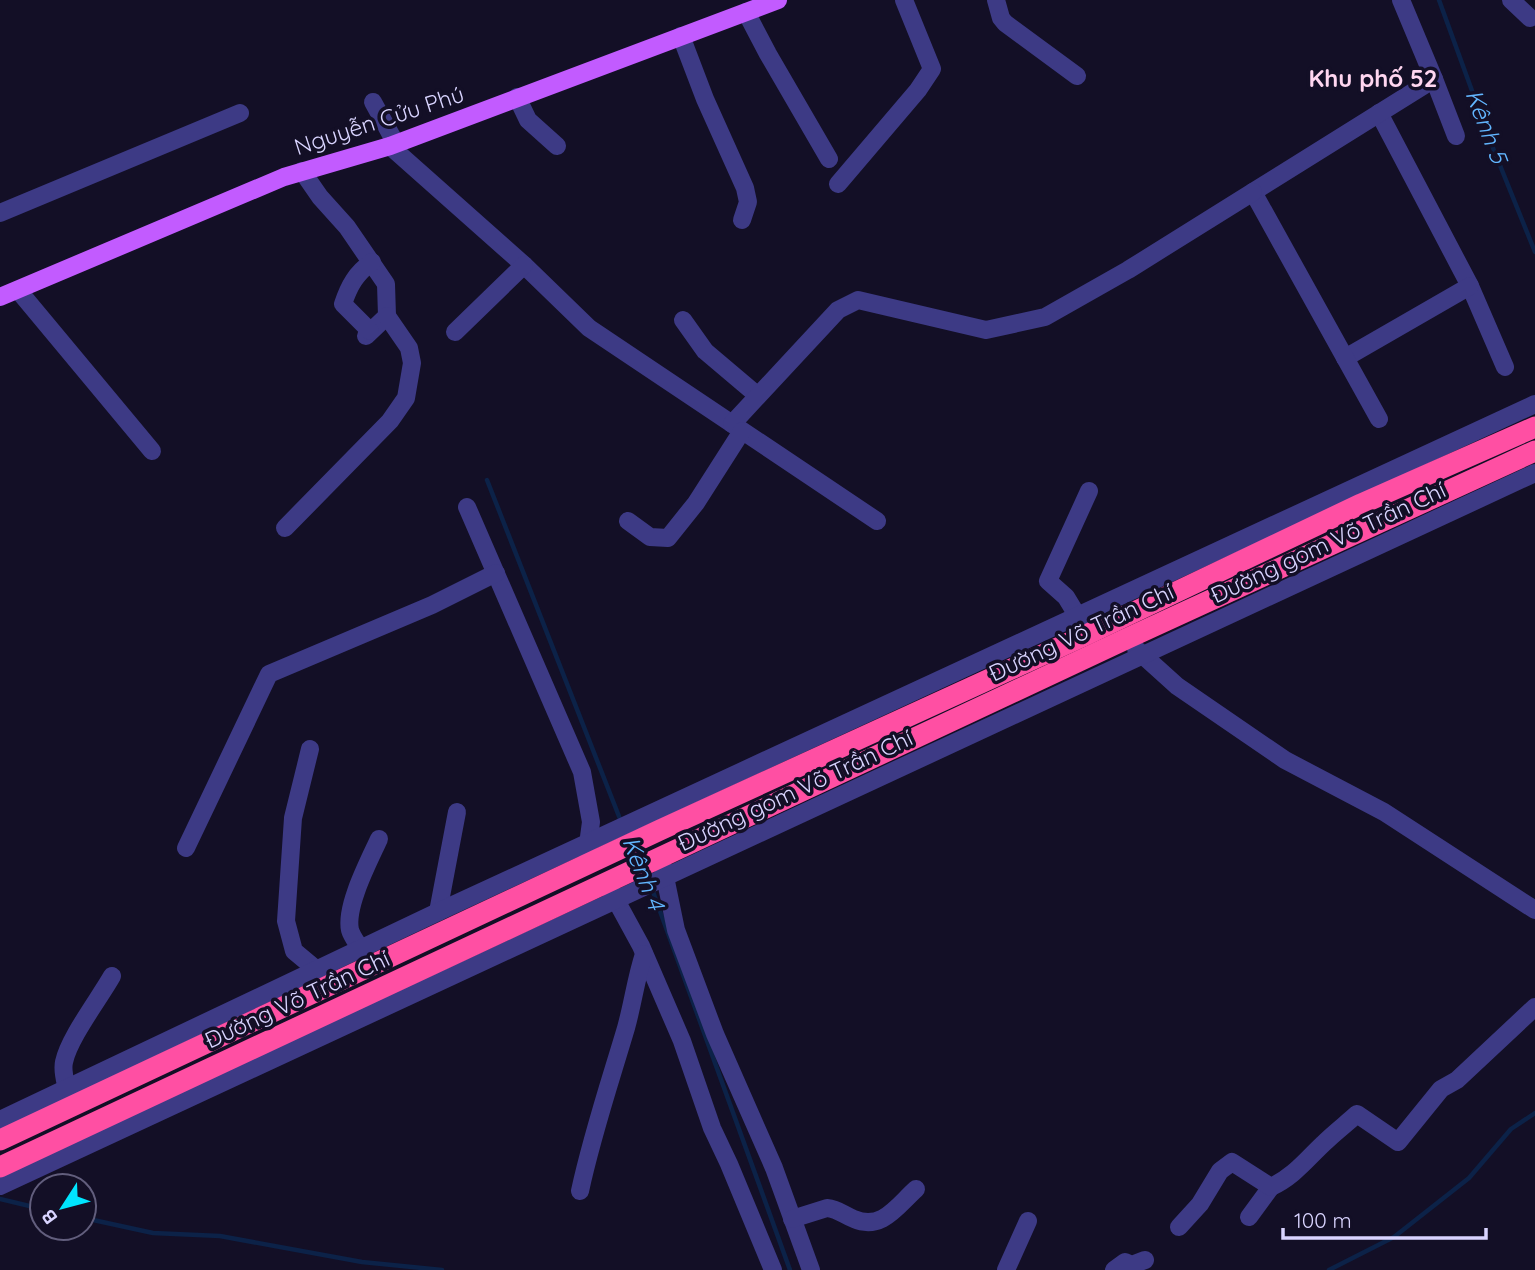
<svg xmlns="http://www.w3.org/2000/svg" width="1535" height="1270" font-family="Quicksand,sans-serif">
	<style>
		.lines { fill: none; stroke-linecap: round; stroke-linejoin: round }
		.stream { stroke: #0c2248; stroke-width: 4.5 }
		.minor { stroke: #3d3a85; stroke-width: 18 }
		.major { stroke: #c25bff; stroke-width: 18 }
		.highway { stroke: #ff4fa3; stroke-width: 21 }
		.labels { text-anchor: middle; dominant-baseline: central; stroke-width: 7; stroke-linejoin: round; paint-order: stroke }
		.street-label { font-size: 23px; fill: #d9d4ff; stroke: #130f26 }
		.neighbourhood-label { font-size: 24px; font-weight: bold; fill: #ffd6f0; stroke: #130f26 }
		.water-label { font-size: 24px; font-style: italic; fill: #62b6ff; stroke: #130f26 }
	</style>
	<rect width="100%" height="100%" fill="#130f26"/>
	<g class="lines">
		<g class="stream">
			<polyline points="1439,0 1491,143 1535,252"/>
			<polyline points="487,480 622,824"/>
			<polyline points="652,889 790,1270"/>
			<polyline points="0,1199 42,1209"/>
			<polyline points="84,1218 153,1233 220,1236 362,1262 442,1270"/>
			<polyline points="1329,1270 1394,1237 1469,1178 1511,1129 1535,1113"/>
		</g>
		<g class="minor">
			<polyline points="996,0 1001,18 1005,23 1077,76"/>
			<polyline points="1511,0 1530,18"/>
			<polyline points="746,12 768,54 829,159"/>
			<polyline points="681,36 705,99 745,188 748,202 742,220"/>
			<polyline points="1434,79 1456,136"/>
			<polyline points="517,97 528,120 557,146"/>
			<polyline points="373,102 396,144"/>
			<polyline points="1379,113 1470,286 1505,367"/>
			<polyline points="390,146 524,265 589,328 877,521"/>
			<polyline points="302,171 320,197 347,227 386,284 387,316 366,336"/>
			<polyline points="838,184 918,90 932,69 904,0"/>
			<polyline points="0,213 240,113"/>
			<polyline points="18,290 152,451"/>
			<polyline points="683,320 705,351 757,395"/>
			<path d="M370 331 343 304C349 286 356 273 372 262"/>
			<polyline points="455,332 524,265"/>
			<polyline points="1345,358 1470,286"/>
			<polyline points="1379,419 1253,192 1434,79 1401,0"/>
			<polyline points="732,424 838,310 858,300 986,330 1045,317 1128,270 1253,192"/>
			<polyline points="467,507 582,772 591,822 587,852"/>
			<polyline points="628,521 650,537 668,538 696,503 742,431"/>
			<polyline points="285,528 390,421 406,398 412,363 409,348 387,316"/>
			<polyline points="1083,625 1066,597 1048,581 1089,491"/>
			<polyline points="1136,649 1177,686 1285,760 1384,812 1535,910"/>
			<polyline points="310,749 293,818 286,921 294,951 318,971"/>
			<polyline points="186,848 269,674 432,605 496,573"/>
			<polyline points="663,867 676,930 715,1034 774,1168 811,1270"/>
			<polyline points="611,891 641,946 682,1041 712,1128 729,1164 773,1270"/>
			<polyline points="438,912 457,812"/>
			<path d="M361 950C358 944 352 937 350 930 345 906 369 861 379 839"/>
			<path d="M67 1089C65 1080 62 1071 64 1062 69 1038 99 999 112 976"/>
			<polyline points="0,1120 438,912 1535,404"/>
			<polyline points="0,1186 1535,473"/>
			<path d="M580 1191C592 1135 610 1082 626 1028 633 1003 636 978 644 954"/>
			<polyline points="1249,1217 1271,1187"/>
			<path d="M792 1219 827 1208C838 1209 844 1215 854 1219 882 1231 897 1206 916 1189"/>
			<path d="M1179 1227 1200 1204 1220 1171 1232 1162 1271 1187C1293 1177 1306 1160 1323 1144 1334 1133 1346 1124 1357 1114L1398 1142 1441 1089 1457 1080 1535 1007"/>
			<polyline points="1006,1270 1028,1221"/>
			<polyline points="1114,1270 1125,1262 1132,1265 1145,1260"/>
		</g>
		<polyline class="major" points="0,297 284,177 390,146 778,0"/>
		<g class="highway">
			<polyline points="0,1140 660,830 1088,634 1361,504 1535,427"/>
			<polyline points="0,1167 1126,639 1535,451"/>
		</g>
	</g>
	<g class="labels">
		<g class="street-label">
			<text transform="translate(379 120) rotate(-18)">Nguyễn Cửu Phú</text>
			<text transform="translate(1328 542) rotate(-25)">Đường gom Võ Trần Chí</text>
			<text transform="translate(1081 632) rotate(-25)">Đường Võ Trần Chí</text>
			<text transform="translate(795 790) rotate(-25)">Đường gom Võ Trần Chí</text>
			<text transform="translate(297 999) rotate(-25)">Đường Võ Trần Chí</text>
		</g>
		<g class="neighbourhood-label">
			<text x="1373" y="78">Khu phố 52</text>
		</g>
		<g class="water-label">
			<text transform="translate(1487 126) rotate(69)">Kênh 5</text>
			<text transform="translate(644 873) rotate(69)">Kênh 4</text>
		</g>
	</g>
	<g transform="translate(63 1207) rotate(234)"><circle r="33" fill="#130f26" stroke="#625e7d" stroke-width="2"/>
	<path d="M0-5L12 26L0 18L-12 26Z" fill="#00e5ff"/>
	<text y="-10" font-size="19" font-weight="bold" text-anchor="middle" fill="#d9d4ff">B</text>
	</g>
	<path d="M1283 1228v10h203v-10" fill="none" stroke="#d9d4ff" stroke-width="3.5"/>
	<text x="1294" y="1228" font-size="21" fill="#d9d4ff" stroke="#130f26" stroke-width="5" paint-order="stroke">100 m</text>
</svg>
